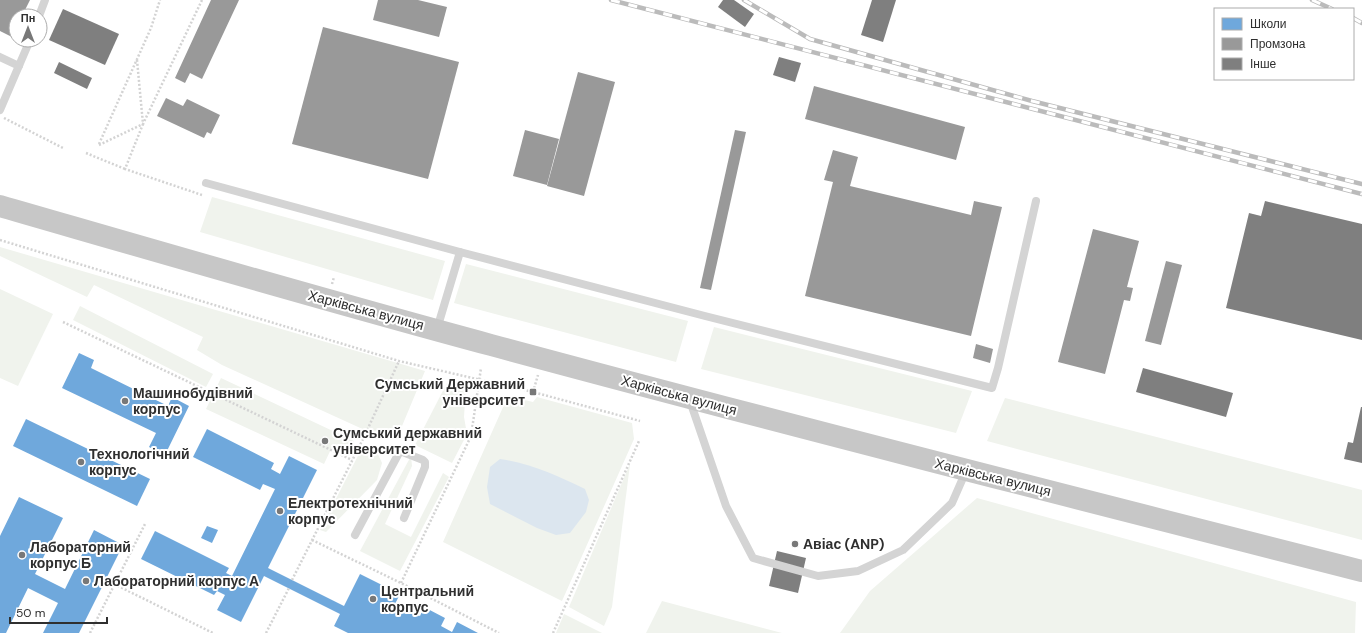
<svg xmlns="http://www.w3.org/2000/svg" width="1362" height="633" font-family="'DM Sans',sans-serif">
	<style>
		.green { fill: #f0f3ed }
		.water { fill: #dce6ef }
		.schools { fill: #6fa8dc }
		.industry { fill: #999 }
		.building { fill: #7f7f7f }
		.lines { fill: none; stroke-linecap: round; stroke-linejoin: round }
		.path { stroke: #d3d3d3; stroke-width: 2.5; stroke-dasharray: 2 2; stroke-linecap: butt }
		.service { stroke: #d4d4d4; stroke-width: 8 }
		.primary { stroke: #c7c7c7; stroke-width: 22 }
		.rail-casing { stroke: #bbb; stroke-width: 4.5 }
		.rail { stroke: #fff; stroke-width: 3; stroke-dasharray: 9; stroke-linecap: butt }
		.poi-dot { fill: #787878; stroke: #fff; stroke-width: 1.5 }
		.labels { text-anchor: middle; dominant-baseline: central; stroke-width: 4; stroke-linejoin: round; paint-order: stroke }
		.street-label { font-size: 14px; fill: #2f2f2f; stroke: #fff }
		.poi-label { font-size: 14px; font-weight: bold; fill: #2f2f2f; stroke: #fff; text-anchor: start }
	</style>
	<rect width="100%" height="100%" fill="#fff"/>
	<g class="green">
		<polygon points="212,197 445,261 433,300 200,232"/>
		<polygon points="0,247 425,371 402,426 380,437 222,365 197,350 203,337 94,285 87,297 0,256"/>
		<polygon points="466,264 688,321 676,362 454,303"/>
		<polygon points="0,289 53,314 18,386 0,378"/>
		<polygon points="80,306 213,374 206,387 73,320"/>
		<polygon points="714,327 972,391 956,433 701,369"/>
		<polygon points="221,378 354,441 347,454 332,447 324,464 206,409"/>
		<polygon points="448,381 466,386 464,417 467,434 452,463 415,445"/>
		<polygon points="508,396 533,402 537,397 632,423 634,439 562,601 443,542"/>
		<polygon points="1005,398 1362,490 1362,540 987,441"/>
		<polygon points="363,446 377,452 382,463 377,480 326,532 320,530"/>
		<polygon points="411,456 412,466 385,524 411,537 443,473 449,477 400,571 360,551"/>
		<polygon points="630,464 612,607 604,626 569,607"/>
		<polygon points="977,498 1356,602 1355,633 840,633 870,591"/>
		<polygon points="662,601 782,633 646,633"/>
		<polygon points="564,614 602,633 556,633"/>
	</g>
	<path class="water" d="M500 459C530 463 558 476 585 489L589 500 586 512 570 533 556 535 537 528 490 504 487 487 490 467Z"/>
	<g class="schools">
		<polygon points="79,353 94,360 91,368 168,406 172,397 189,406 165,455 149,447 156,433 62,388"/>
		<polygon points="26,419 150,479 137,506 13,446"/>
		<polygon points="207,429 274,463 271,469 280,474 289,456 317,470 268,568 344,606 360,574 400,594 395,604 420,616 424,607 445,618 441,626 452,632 457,622 478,633 348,633 334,626 340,614 264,576 241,622 217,610 225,595 217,591 214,595 141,559 155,531 229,568 226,573 232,576 275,489 263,484 260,490 193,457"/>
		<polygon points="19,497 63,518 35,574 65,589 94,530 123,545 79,633 43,633 58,603 28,588 6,633 0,633 0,536"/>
		<polygon points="207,526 218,530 212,543 201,538"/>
	</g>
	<g class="industry">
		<polygon points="0,0 30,0 22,16 16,16 16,29 12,37 0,31"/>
		<polygon points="211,0 239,0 202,79 190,73 185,83 175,78"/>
		<polygon points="378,0 418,0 447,7 439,37 373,20"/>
		<polygon points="323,27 459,62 428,179 292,144"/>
		<polygon points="578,72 615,82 584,196 547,186"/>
		<polygon points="814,86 965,127 956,160 805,119"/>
		<polygon points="166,98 183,106 187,99 220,115 211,134 207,132 204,138 157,116"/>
		<polygon points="525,130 559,139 547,185 513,176"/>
		<polygon points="735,130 746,132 711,290 700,288"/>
		<polygon points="833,150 858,157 850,186 971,215 974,201 1002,207 971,336 805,296 833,182 824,180"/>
		<polygon points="1093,229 1139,241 1127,287 1133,288 1130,301 1124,300 1105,374 1058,362"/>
		<polygon points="1166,261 1182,265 1161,345 1145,341"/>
		<polygon points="976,344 993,349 990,363 973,358"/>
	</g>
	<g class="building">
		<polygon points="723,0 734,0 754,14 745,27 718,7"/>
		<polygon points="872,0 896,0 883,42 861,35"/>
		<polygon points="63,9 119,34 105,65 49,40"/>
		<polygon points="779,57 801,63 795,82 773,75"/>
		<polygon points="59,62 92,78 87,89 54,73"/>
		<polygon points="1265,201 1362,224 1362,340 1226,308 1249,213 1261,216"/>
		<polygon points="1143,368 1233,393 1226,417 1136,392"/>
		<polygon points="1361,407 1362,407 1362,463 1344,459 1348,442 1353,443"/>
		<polygon points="777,551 806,558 798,593 769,586"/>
	</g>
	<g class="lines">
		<g class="path">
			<polyline points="137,60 143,124 125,169 202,195"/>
			<polyline points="4,118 63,148"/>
			<polyline points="99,144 151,28 160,0"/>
			<polyline points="99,145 143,124 202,0"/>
			<polyline points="86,153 125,169"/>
			<polyline points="0,240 399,361 533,392 640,421"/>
			<polyline points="332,284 334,277"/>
			<polyline points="63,322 352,460"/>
			<polyline points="533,392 538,375"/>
			<polyline points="312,540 401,583 499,633"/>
			<polyline points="292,580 364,437 399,361"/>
			<polyline points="401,583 471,436 481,368"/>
			<polyline points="114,584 213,633"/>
			<polyline points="90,633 145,524"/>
			<polyline points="266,633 289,588"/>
			<polyline points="553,633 639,441"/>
		</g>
		<g class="service">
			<polyline points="39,16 45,0"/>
			<polyline points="0,57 19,66"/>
			<polyline points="0,110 30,40"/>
			<polyline points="206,183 460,252 437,329"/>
			<polyline points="460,252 705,316 992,388 998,368 1036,201"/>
			<polyline points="690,401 726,506 753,558 818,576 858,571 903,550 952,503 966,471"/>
			<polyline points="355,535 400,451 423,460 425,462 425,467 404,518"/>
		</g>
		<path class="primary" d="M0 206C163 253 327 301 491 345 780 423 1071 497 1362 571"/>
		<g class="rail-casing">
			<g id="rail">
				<polyline points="611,0 1362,194"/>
				<polyline points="744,0 810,39 1032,101 1362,184"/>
				<polyline points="1312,0 1332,9"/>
				<polyline points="1353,18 1362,23"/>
			</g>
		</g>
		<use href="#rail" class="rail"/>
	</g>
	<g class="poi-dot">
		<rect x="529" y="388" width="8" height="8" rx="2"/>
		<circle cx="125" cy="401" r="4"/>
		<circle cx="325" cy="441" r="4"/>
		<circle cx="81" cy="462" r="4"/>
		<circle cx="280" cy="511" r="4"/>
		<circle cx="795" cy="544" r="4"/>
		<circle cx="22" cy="555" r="4"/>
		<circle cx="86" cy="581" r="4"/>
		<circle cx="373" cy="599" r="4"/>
	</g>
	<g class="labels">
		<g class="street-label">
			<text transform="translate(366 310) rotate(15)">Харківська вулиця</text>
			<text transform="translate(679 395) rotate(15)">Харківська вулиця</text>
			<text transform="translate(993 477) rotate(14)">Харківська вулиця</text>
		</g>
		<g class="poi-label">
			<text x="525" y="384" text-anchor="end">Сумський Державний<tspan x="525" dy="16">університет</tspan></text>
			<text x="133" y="393">Машинобудівний<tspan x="133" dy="16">корпус</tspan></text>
			<text x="333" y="433">Сумський державний<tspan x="333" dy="16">університет</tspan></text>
			<text x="89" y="454">Технологічний<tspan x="89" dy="16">корпус</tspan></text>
			<text x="288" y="503">Електротехнічний<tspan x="288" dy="16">корпус</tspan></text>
			<text x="803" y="544">Авіас (ANP)</text>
			<text x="30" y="547">Лабораторний<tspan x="30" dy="16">корпус Б</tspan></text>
			<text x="94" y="581">Лабораторний корпус А</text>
			<text x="381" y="591">Центральний<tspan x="381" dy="16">корпус</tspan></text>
		</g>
	</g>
	<rect x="1214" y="8" width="140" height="72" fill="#ffffff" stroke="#acacac"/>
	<rect x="1222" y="18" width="20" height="12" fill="#6fa8dc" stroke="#acacac"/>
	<text x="1250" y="28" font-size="12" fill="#2f2f2f">Школи</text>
	<rect x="1222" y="38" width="20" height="12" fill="#999999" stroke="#acacac"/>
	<text x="1250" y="48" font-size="12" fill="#2f2f2f">Промзона</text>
	<rect x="1222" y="58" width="20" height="12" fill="#7f7f7f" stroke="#acacac"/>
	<text x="1250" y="68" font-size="12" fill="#2f2f2f">Інше</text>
	<g transform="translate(28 28)"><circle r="19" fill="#ffffff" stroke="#acacac"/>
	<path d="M0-3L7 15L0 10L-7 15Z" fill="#787878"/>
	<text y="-6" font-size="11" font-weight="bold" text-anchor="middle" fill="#2f2f2f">Пн</text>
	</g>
	<path d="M10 617v6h97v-6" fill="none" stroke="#2f2f2f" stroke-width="2"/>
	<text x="16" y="617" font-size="12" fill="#2f2f2f" stroke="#ffffff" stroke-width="3" paint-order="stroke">50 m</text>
</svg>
